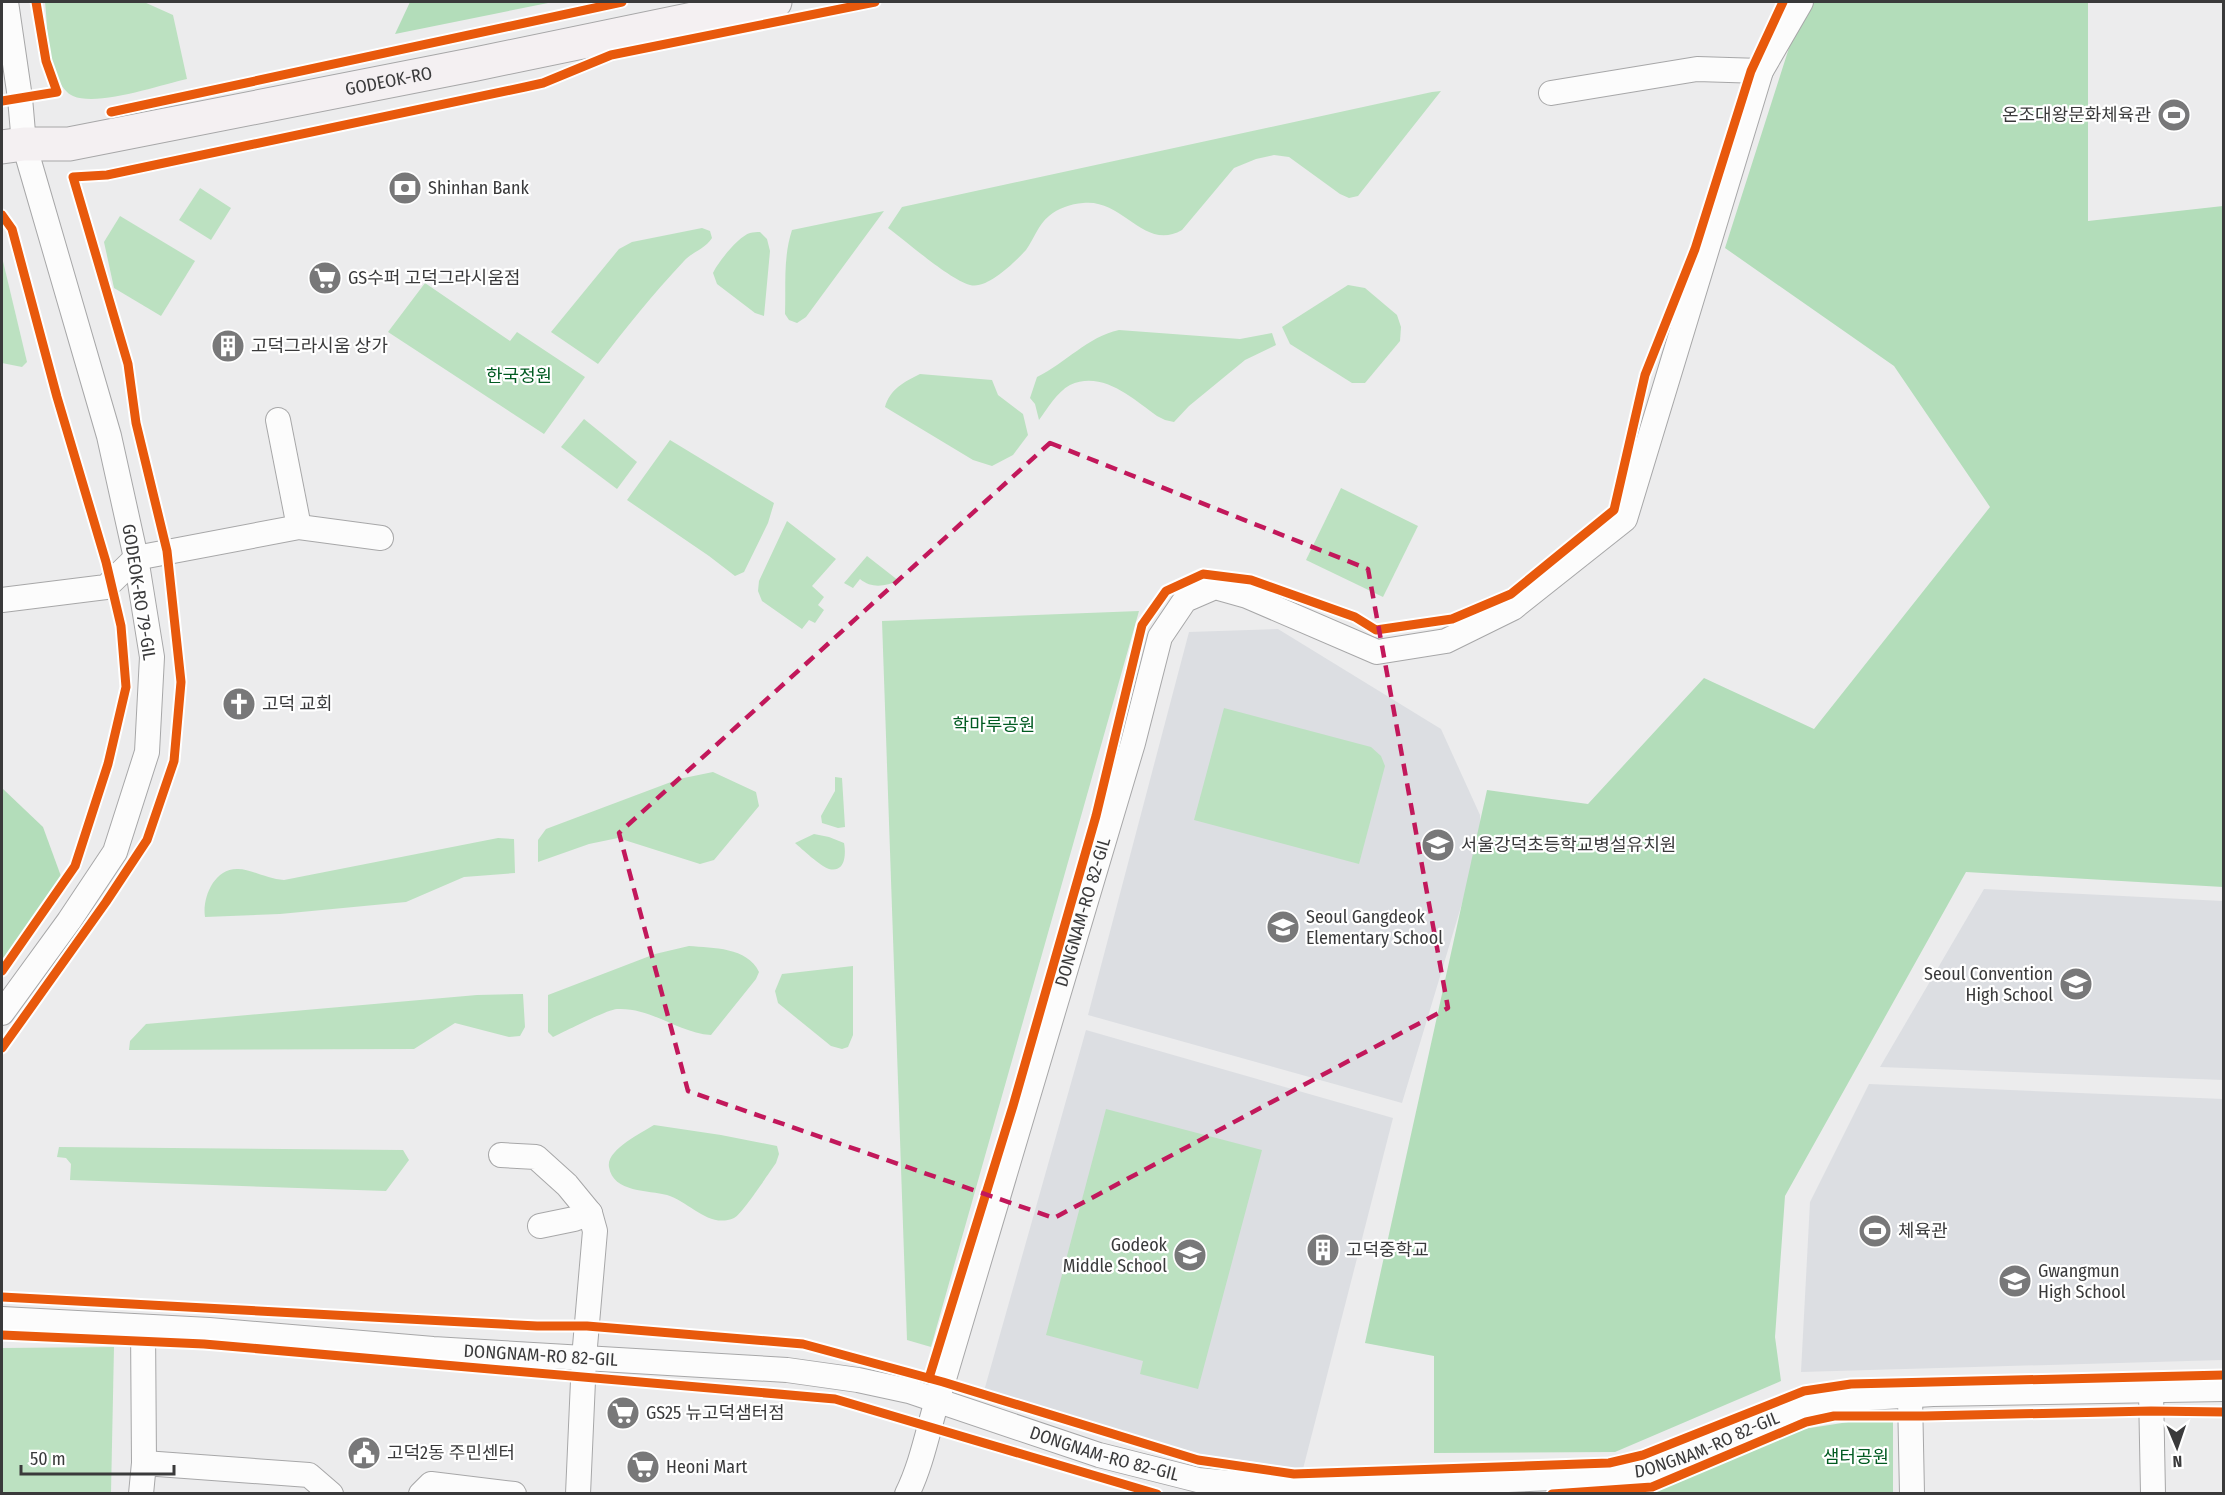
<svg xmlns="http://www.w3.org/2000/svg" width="2225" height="1495" font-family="'Fira Sans Condensed','Noto Sans KR',sans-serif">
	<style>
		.built { fill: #dcdee2 }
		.green { fill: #bce1c1 }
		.forest { fill: #b3ddba }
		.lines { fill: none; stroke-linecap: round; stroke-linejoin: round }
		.street-casing { stroke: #a7a7a8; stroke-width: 26 }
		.secondary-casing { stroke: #a7a7a8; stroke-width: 35 }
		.street { stroke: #fcfcfc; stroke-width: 24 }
		.secondary { stroke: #f4f0f2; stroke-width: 33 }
		.cycleway-casing { stroke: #fff; stroke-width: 13 }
		.cycleway { stroke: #e8590c; stroke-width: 9 }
		.marked { fill: none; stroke: #c2185b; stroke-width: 4.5; stroke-dasharray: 12 8; stroke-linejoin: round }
		.labels { text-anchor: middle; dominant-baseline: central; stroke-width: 4.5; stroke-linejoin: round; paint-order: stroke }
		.street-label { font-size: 18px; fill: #3a3a3b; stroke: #fff }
		.poi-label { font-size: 18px; fill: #3a3a3b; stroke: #fff; text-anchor: start }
		.park-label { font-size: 18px; fill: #015b21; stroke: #fff }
	</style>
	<rect width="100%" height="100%" fill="#ececed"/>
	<g class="built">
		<polygon points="1278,629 1441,729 1480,815 1481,840 1402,1103 1088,1015 1189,632"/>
		<polygon points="1984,889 2223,901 2223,1080 1880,1067"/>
		<polygon points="1086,1030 1393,1118 1303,1469 1200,1454 984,1391"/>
		<polygon points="1869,1084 2223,1099 2223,1360 1801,1372 1810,1202"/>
	</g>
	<g class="green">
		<path d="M45 2H144L173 15 187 79C159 85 98 107 73 96 61 91 53 69 50 57 47 39 47 20 45 2Z"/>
		<path d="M1441 91 1358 196 1349 198 1340 194 1289 157 1274 155 1256 159 1234 168 1182 230C1144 252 1123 198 1083 203 1071 204 1058 208 1049 216 1038 225 1034 239 1026 250 1015 262 987 290 970 285 949 279 907 242 888 228L902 207 1432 92Z"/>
		<polygon points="200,188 231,208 211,240 179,220"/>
		<path d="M884 211 806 317 797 323 789 320 785 314C786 286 783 257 792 230Z"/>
		<polygon points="120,216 195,261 161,316 114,288 104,242"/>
		<path d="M702 228 710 231 712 238C705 249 692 252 684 261 653 294 625 329 598 364L551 332 619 249 632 242Z"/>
		<path d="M760 232 767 239 770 251 764 316 755 313 717 284 713 273C718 262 739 236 750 233 753 232 757 232 760 232Z"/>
		<polygon points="2,257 27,362 22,367 2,363"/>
		<polygon points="425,283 510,341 517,332 585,377 544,434 388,332"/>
		<polygon points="1348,285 1365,288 1397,315 1401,327 1400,341 1365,383 1352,383 1290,344 1282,327"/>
		<path d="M1119 330 1240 339 1272 333 1276 345 1245 360 1189 406 1174 422 1165 420 1157 416C1133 399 1103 370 1070 385 1057 392 1047 409 1039 420L1035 404 1030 398 1037 377C1066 363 1087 337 1119 330Z"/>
		<path d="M920 374 992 380 998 395 1023 414 1028 435 1013 455 992 466 973 460 885 407C890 389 904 382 920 374Z"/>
		<polygon points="584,419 637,462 617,489 561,447"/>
		<polygon points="670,440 774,503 768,523 744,572 735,576 709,556 627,500"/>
		<polygon points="1341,488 1418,526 1383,597 1306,560"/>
		<polygon points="787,521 836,559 812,586 824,597 818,605 824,610 815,623 809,620 802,629 762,601 758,591 759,581"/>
		<path d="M867 556 899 581C885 586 872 589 860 579L853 588 844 583Z"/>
		<polygon points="1139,611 931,1347 907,1340 882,621"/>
		<polygon points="1224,708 1371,747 1381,756 1385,766 1359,864 1194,820"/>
		<polygon points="713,772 756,792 759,806 714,860 700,864 618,838 589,844 538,862 538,840 546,829 679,779"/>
		<polygon points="835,777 842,778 845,827 838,828 822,823 821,816 835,791"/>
		<path d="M814 834 829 837 844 843C846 853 846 873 829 869 820 866 802 849 795 843Z"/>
		<path d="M498 838 514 839 515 873 464 877 406 902 280 914 205 917C202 898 214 868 238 869 251 869 267 879 284 880Z"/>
		<path d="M689 946C713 948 747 947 759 972L756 979 711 1035C678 1033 651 1007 617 1009 606 1010 566 1031 553 1037L548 1032V995L655 954Z"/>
		<polygon points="853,966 853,1035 848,1047 842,1049 831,1046 778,1003 775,991 782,974"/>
		<polygon points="523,994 525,1027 520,1036 509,1037 455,1023 414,1049 129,1050 130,1041 146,1024 477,995"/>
		<polygon points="1106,1109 1262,1150 1198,1389 1140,1374 1143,1361 1046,1335"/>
		<path d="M654 1125 721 1135 777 1146 779 1154 776 1163C768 1174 743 1213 734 1218 709 1229 690 1202 667 1195 649 1190 613 1193 609 1167 606 1150 641 1133 654 1125Z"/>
		<polygon points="59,1147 403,1150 409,1160 386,1191 70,1180 71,1164 66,1158 57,1157"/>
		<polygon points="114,1347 111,1493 2,1493 2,1348"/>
	</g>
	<g class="forest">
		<polygon points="410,2 553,2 395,34"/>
		<polygon points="1813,2 2088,2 2088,221 2223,206 2223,887 1966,872 1785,1196 1775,1337 1781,1381 1615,1452 1434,1453 1434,1356 1365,1343 1487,790 1588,804 1704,678 1814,729 1990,507 1894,366 1725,248 1796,26"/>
		<polygon points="2,788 43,827 62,879 2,961"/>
		<polygon points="1893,1415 1893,1493 1647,1493 1791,1431"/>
	</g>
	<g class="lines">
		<g class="street-casing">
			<g id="street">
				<polyline points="1551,93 1697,69 1761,71"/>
				<polyline points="278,420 299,527"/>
				<polyline points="2,600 106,587 136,558 299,527 381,538"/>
				<polyline points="2,1013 69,921 115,852 147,752 152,657 136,558 109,436 24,144 20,98 6,2"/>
				<polyline points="501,1155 536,1157 567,1185 590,1213 595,1231 584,1358 578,1494"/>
				<polyline points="540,1226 574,1219 590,1213"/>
				<path id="s1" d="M2 1319 209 1330 433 1349 787 1370 858 1380 909 1391 1099 1455 1198 1480 1297 1489 1600 1476 1642 1471 1697 1453 1755 1426 1809 1405 1852 1399 1933 1394 2224 1389"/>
				<polyline points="2151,1390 2153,1494"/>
				<polyline points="1910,1396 1912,1494"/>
				<polyline points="144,1463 309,1475 331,1494"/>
				<polyline points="141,1494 144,1463 143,1327"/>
				<polyline points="421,1494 431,1484 514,1494"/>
				<path id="s2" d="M907 1494C924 1460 930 1418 943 1382L1133 743 1160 637 1185 600 1215 587 1247 596 1377 652 1446 641 1513 608 1625 519 1761 71 1801 2"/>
			</g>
		</g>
		<g class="secondary-casing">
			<g id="secondary">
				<path id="s3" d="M2 147 24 144H69L476 64 775 2"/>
			</g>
		</g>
		<use href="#street" class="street"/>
		<use href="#secondary" class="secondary"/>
		<g class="cycleway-casing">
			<g id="cycleway">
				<polyline points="2,101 57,92 46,61 36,2"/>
				<polyline points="111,112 622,2"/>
				<polyline points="2,215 12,229 57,397 106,562 121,626 126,687 108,764 75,866 2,971"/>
				<polyline points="2,1048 106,902 147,840 174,761 181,682 167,551 136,423 128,364 73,177 107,175 525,87 543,83 611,55 875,2"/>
				<polyline points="2,1297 537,1326 587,1326 803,1344 943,1382 1198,1460 1294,1474 1609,1463 1643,1455 1804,1391 1851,1384 2224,1375"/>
				<polyline points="2,1335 204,1344 835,1399 1157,1494"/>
				<polyline points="929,1378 1013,1106 1096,816 1142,625 1166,591 1203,574 1251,580 1355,617 1376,630 1452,619 1511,594 1614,510 1645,375 1695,249 1751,71 1783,2"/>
				<polyline points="1552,1494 1652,1487 1806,1422 1834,1416 1925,1416 2151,1411 2224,1412"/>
			</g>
		</g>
		<use href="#cycleway" class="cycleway"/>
	</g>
	<path class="marked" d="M1050 443 1368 569 1448 1008 1054 1218 688 1091 619 833Z"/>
	<defs>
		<g id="stadium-disc" transform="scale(1.725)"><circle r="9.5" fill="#787879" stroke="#fff"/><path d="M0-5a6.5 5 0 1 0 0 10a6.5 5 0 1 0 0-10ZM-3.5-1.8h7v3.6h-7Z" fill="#fff"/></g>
		<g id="bank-disc" transform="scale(1.725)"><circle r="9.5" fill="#787879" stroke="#fff"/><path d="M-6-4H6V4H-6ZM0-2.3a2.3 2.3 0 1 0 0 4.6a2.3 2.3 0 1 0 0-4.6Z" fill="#fff"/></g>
		<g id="supermarket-disc" transform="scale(1.725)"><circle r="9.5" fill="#787879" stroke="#fff"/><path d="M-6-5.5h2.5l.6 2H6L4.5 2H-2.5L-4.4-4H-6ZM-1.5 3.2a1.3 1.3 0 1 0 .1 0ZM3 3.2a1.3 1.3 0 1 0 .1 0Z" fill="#fff"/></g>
		<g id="building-disc" transform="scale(1.725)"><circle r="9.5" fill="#787879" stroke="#fff"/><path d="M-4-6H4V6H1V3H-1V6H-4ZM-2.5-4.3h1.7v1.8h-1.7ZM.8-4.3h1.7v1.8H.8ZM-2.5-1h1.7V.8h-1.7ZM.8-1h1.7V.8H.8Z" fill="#fff"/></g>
		<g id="church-disc" transform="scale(1.725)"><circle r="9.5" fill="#787879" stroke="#fff"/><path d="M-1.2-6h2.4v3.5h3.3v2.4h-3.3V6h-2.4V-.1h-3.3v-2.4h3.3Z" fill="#fff"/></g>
		<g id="school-disc" transform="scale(1.725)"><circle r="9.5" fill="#787879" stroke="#fff"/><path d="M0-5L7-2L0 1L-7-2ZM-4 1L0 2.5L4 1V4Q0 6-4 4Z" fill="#fff"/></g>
		<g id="civic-disc" transform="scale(1.725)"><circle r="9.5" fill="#787879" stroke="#fff"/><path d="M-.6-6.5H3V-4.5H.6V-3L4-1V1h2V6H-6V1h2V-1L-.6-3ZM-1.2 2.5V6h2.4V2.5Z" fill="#fff"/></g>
	</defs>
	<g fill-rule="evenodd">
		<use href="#stadium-disc" x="2174" y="115"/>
		<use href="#bank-disc" x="405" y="188"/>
		<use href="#supermarket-disc" x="325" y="278"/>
		<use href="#building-disc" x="228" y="346"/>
		<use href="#church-disc" x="239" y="704"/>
		<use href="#school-disc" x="1438" y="845"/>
		<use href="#school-disc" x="1283" y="927"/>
		<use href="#school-disc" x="2076" y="984"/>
		<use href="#stadium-disc" x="1875" y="1231"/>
		<use href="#building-disc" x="1323" y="1250"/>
		<use href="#school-disc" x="1190" y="1255"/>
		<use href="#school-disc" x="2015" y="1281"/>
		<use href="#supermarket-disc" x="623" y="1413"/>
		<use href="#civic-disc" x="364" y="1453"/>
		<use href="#supermarket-disc" x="643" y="1467"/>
	</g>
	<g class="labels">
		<g class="street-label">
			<text stroke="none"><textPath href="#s3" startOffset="393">GODEOK-RO</textPath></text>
			<text transform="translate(139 592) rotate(81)">GODEOK-RO 79-GIL</text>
			<text stroke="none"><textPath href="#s2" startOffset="608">DONGNAM-RO 82-GIL</textPath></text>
			<text stroke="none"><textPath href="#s1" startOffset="540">DONGNAM-RO 82-GIL</textPath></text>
			<text stroke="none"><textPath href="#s1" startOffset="1728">DONGNAM-RO 82-GIL</textPath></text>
			<text stroke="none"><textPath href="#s1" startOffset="1116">DONGNAM-RO 82-GIL</textPath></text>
		</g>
		<g class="poi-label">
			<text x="2151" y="115" text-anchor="end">온조대왕문화체육관</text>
			<text x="428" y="188">Shinhan Bank</text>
			<text x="348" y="278">GS수퍼 고덕그라시움점</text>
			<text x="251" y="346">고덕그라시움 상가</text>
			<text x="262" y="704">고덕 교회</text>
			<text x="1461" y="845">서울강덕초등학교병설유치원</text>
			<text x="1306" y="917">Seoul Gangdeok<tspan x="1306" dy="21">Elementary School</tspan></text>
			<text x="2053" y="974" text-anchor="end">Seoul Convention<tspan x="2053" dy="21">High School</tspan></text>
			<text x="1898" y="1231">체육관</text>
			<text x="1167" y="1245" text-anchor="end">Godeok<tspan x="1167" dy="21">Middle School</tspan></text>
			<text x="1346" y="1250">고덕중학교</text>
			<text x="2038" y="1271">Gwangmun<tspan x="2038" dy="21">High School</tspan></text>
			<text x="646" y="1413">GS25 뉴고덕샘터점</text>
			<text x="387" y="1453">고덕2동 주민센터</text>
			<text x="666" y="1467">Heoni Mart</text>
		</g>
		<g class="park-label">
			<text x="519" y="376">한국정원</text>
			<text x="994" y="725">학마루공원</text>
			<text x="1856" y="1457">샘터공원</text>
		</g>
	</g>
	<rect width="2225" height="1495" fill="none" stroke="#3a3a3b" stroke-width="6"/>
	<g transform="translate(2177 1447) rotate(178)" stroke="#ffffff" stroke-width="4.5" paint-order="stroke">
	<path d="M0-4.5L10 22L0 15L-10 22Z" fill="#3a3a3b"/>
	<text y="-9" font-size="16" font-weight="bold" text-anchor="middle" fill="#3a3a3b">N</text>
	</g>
	<path d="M21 1465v9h153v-9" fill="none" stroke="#3a3a3b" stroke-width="3"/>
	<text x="30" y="1465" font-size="18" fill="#3a3a3b" stroke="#ffffff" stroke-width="4.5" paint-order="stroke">50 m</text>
</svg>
